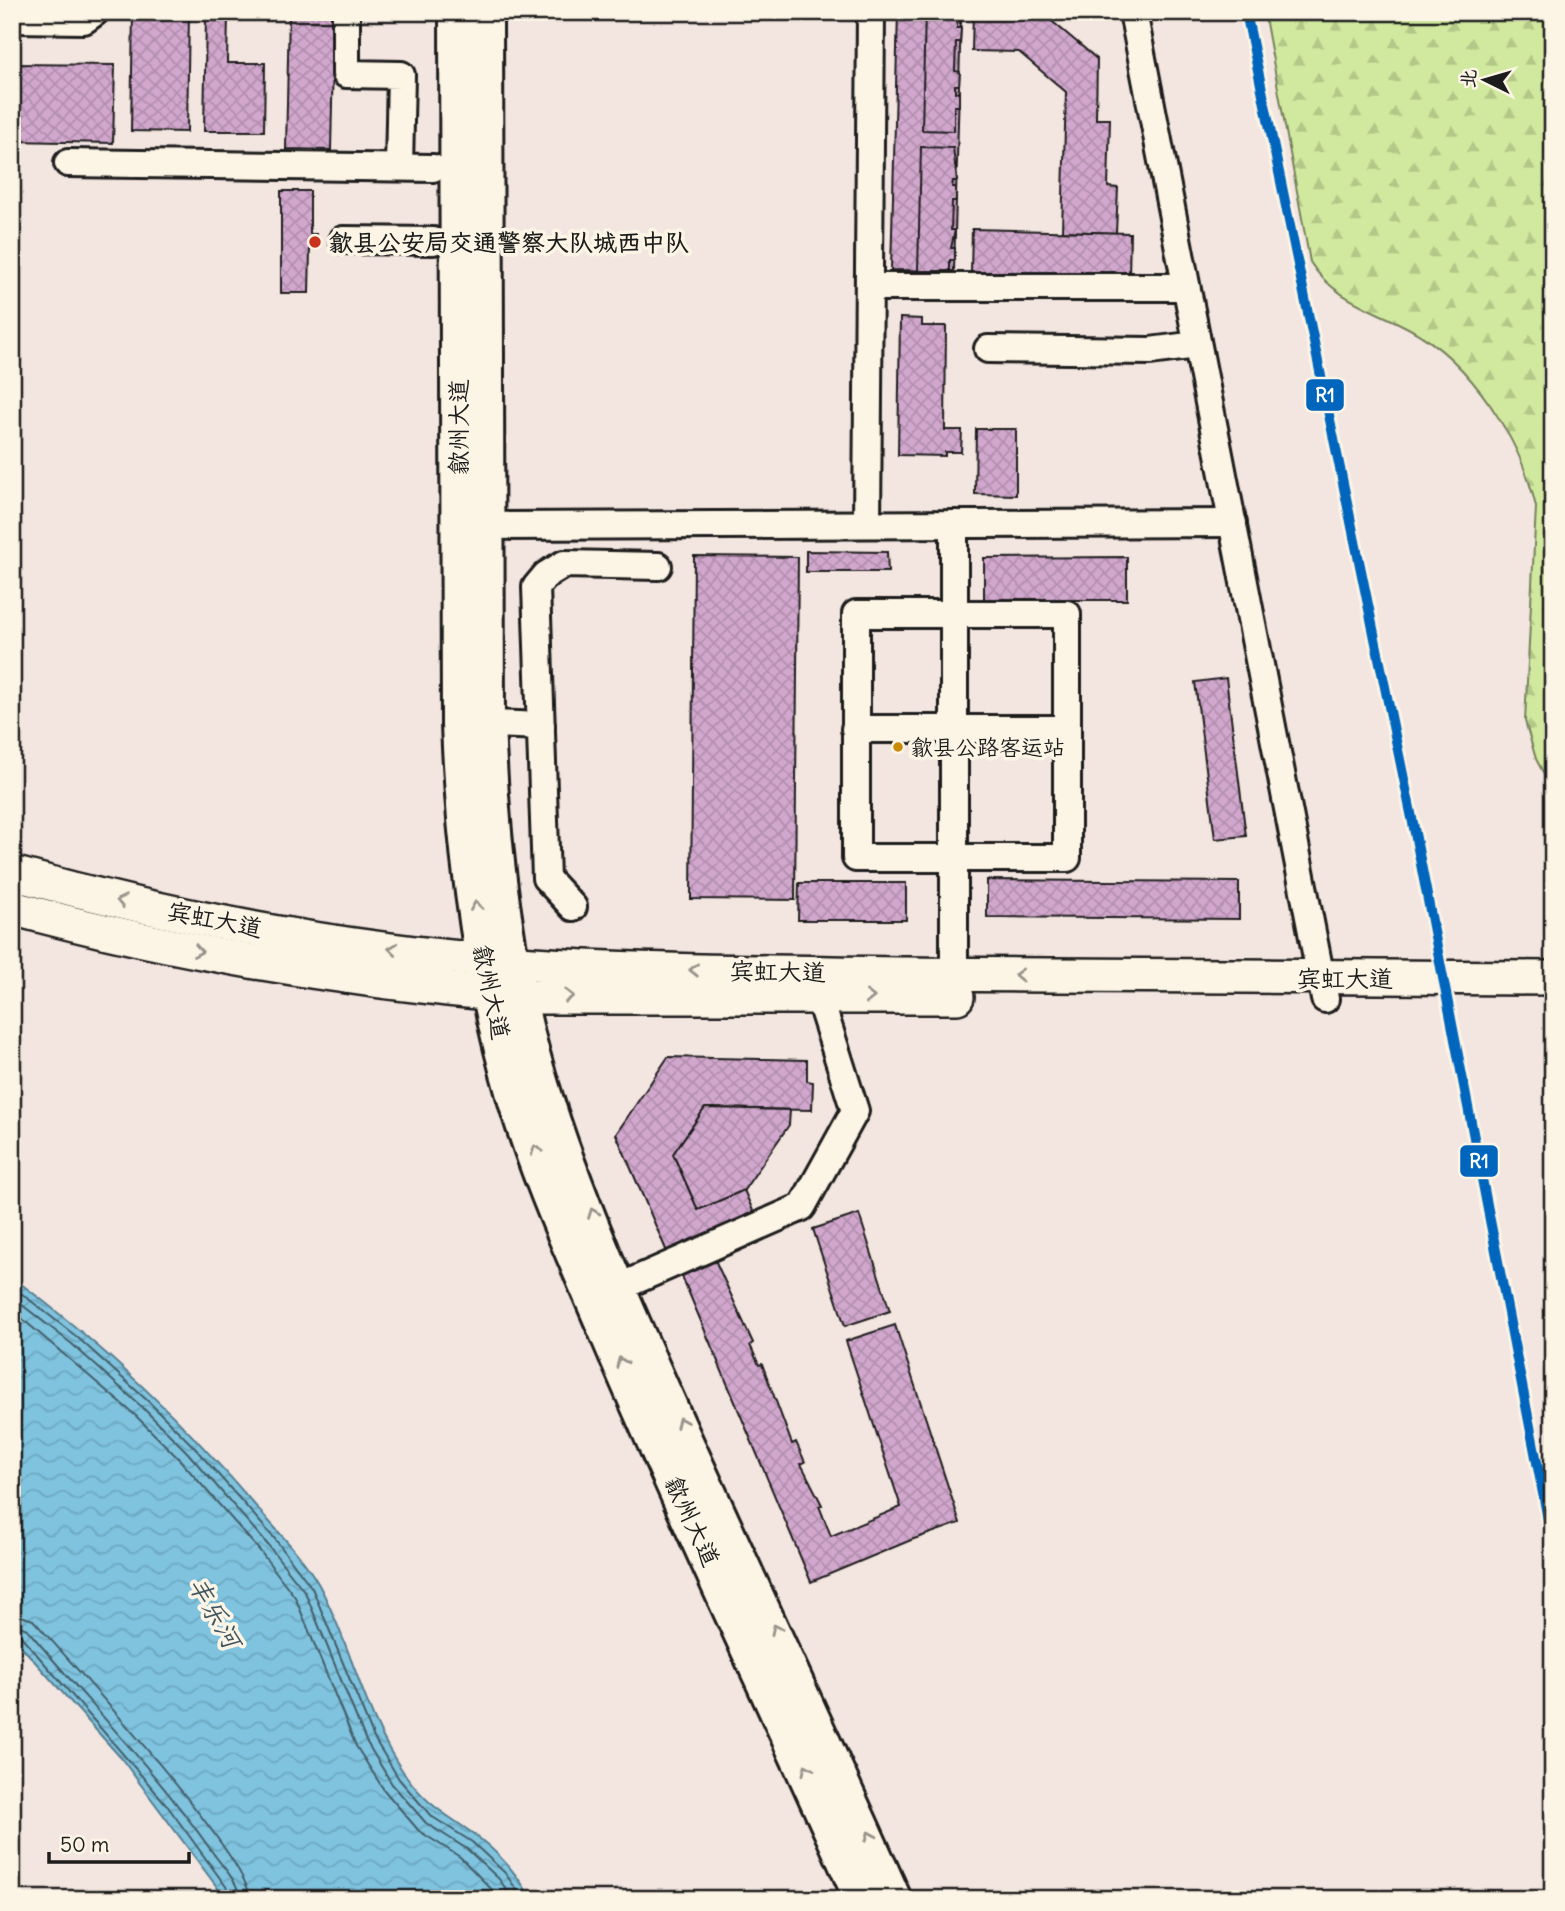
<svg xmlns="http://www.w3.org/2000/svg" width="1565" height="1911" font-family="Delius,'LXGW WenKai TC',sans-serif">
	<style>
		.forest { fill: url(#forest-firs); stroke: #76825d; stroke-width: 2 }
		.water { fill: url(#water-waves); stroke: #578091; stroke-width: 2 }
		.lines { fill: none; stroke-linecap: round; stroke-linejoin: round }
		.shore { stroke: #445f6a; stroke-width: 2 }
		.building { fill: url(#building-cross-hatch); stroke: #1c1c1c; stroke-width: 2 }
		.minor-casing { stroke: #1c1c1c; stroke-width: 32 }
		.major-casing { stroke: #1c1c1c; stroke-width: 38 }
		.highway-casing { stroke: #1c1c1c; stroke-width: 44 }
		.minor { stroke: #fcf5e5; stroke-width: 26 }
		.major { stroke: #fcf5e5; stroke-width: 33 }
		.highway { stroke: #fcf5e5; stroke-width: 38 }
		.rail-1-casing { stroke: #fcf5e5; stroke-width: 16 }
		.rail-1 { stroke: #0065bd; stroke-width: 10 }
		.oneway { stroke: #97938b }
		.poi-dot { fill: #c8321e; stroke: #fcf5e5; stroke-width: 2.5 }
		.bus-dot { fill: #cb8a06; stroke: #fcf5e5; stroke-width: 2.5 }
		.labels { text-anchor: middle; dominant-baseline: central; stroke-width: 7; stroke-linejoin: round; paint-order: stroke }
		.bus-label { font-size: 22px; fill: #1c1c1c; stroke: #fcf5e5; text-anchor: start }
		.poi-label { font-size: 24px; font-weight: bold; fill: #1c1c1c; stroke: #fcf5e5; text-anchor: start }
		.street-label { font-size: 24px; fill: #1c1c1c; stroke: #fcf5e5 }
		.water-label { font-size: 26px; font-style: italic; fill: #3f5660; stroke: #fcf5e5 }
		.line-badge { stroke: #fcf5e5; stroke-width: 2.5 }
		.badge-label { font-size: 19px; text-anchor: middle; font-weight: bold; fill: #fff }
	</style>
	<defs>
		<pattern id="forest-firs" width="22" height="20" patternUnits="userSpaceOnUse" patternTransform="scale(1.75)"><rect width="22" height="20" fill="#d1e99e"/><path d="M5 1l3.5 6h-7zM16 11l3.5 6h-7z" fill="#b3c788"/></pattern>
		<pattern id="water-waves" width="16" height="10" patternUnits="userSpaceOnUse" patternTransform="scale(1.75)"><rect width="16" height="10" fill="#7fc3df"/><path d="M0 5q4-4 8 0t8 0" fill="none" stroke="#6da7bf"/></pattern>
		<pattern id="building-cross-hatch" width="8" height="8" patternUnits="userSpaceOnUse" patternTransform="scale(1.75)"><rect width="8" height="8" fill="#d1a7cd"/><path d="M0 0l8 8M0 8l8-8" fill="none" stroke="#b38faf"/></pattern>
	</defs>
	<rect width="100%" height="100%" fill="#f3e5e0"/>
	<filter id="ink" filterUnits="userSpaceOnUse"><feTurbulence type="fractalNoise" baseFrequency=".0143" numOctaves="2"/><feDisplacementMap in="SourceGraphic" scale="14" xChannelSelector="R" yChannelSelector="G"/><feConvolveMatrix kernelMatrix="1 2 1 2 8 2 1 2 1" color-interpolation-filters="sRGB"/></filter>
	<g filter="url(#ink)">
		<path class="forest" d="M1264 12H1553V791L1536 759 1525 721 1536 507C1521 440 1471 362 1410 329 1373 309 1333 299 1310 262Z"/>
		<path class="water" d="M12 1277C103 1345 186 1423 259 1510 279 1533 304 1558 319 1585 352 1646 364 1716 404 1773 428 1807 445 1813 475 1835 498 1852 518 1875 531 1899H226L121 1758 12 1636Z"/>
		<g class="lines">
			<g class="shore">
				<polyline points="12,1286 77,1337 149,1402 193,1446 275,1539 312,1588 374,1738 399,1779 431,1816 472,1842 505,1873 523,1899"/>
				<polyline points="12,1297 72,1344 143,1408 187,1452 268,1545 305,1592 366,1741 392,1784 426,1823 467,1849 499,1879 513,1899"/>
				<polyline points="12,1310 136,1416 179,1459 260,1551 295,1597 356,1746 384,1790 419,1831 460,1857 501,1899"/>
				<path d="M12 1613 33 1620C70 1661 249 1856 250 1899"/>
				<path d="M12 1623 27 1629C89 1704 157 1772 213 1853 222 1866 239 1882 240 1899"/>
				<polyline points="12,1632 20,1635 166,1804 230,1892 231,1899"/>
			</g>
		</g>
		<g class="building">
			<polygon points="133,12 189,12 187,132 131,131"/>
			<polygon points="289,12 334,12 331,150 286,149"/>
			<polygon points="898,12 961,12 954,271 891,270"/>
			<polygon points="925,12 961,12 961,23 957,23 957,28 961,28 960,42 956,42 955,71 960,72 959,85 955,85 955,92 959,92 959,106 954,106 954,131 922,130"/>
			<polygon points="973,12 1041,12 1097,59 1096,119 1110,119 1108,187 1118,188 1116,233 1062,231 1066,92 1019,52 972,51"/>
			<polygon points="206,16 228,16 227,63 265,63 264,131 204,131"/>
			<polygon points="12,64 115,65 113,143 12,141"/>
			<polygon points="921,147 953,148 957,181 953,181 952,187 956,187 956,201 952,201 951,230 955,230 951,248 955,248 955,260 950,260 950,271 918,271"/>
			<polygon points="281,191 310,191 310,234 316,234 316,249 310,249 309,293 281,293"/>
			<polygon points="972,229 1130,233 1129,277 971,273"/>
			<polygon points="900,318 922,319 922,326 946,326 945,430 962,430 961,452 945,452 945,456 898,455"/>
			<polygon points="976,429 1016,429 1016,495 975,494"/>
			<polygon points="806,551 887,552 888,572 806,572"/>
			<polygon points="694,556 798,557 795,900 691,899"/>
			<polygon points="1127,557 1127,600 984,600 984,558"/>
			<polygon points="1226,678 1246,836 1215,839 1195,682"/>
			<polygon points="987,880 1239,882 1239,919 987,917"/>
			<polygon points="799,883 906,883 906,920 798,920"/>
			<polygon points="668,1057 807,1060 807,1081 813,1082 812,1110 705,1108 673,1154 698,1210 744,1190 754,1213 667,1252 616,1134"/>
			<polygon points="705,1108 790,1110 789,1125 744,1190 698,1210 673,1154"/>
			<polygon points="859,1214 890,1311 845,1326 813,1229"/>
			<polygon points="715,1260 753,1343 750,1345 759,1365 762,1364 792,1444 796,1442 805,1462 801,1464 822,1505 819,1506 831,1536 901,1507 846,1341 895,1325 960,1523 911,1540 811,1582 681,1274"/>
		</g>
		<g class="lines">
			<g class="minor-casing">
				<g id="minor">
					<polyline points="346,12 346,74 401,75 399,167"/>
					<path d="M489 12 491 724C496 845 509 968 545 1084 581 1202 634 1317 684 1429 755 1586 828 1741 898 1899"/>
					<polyline points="1133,12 1325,999"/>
					<polyline points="14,19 84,20 95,12"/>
					<polyline points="68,163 433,168"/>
					<polyline points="343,240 433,241"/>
					<polyline points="869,287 1186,287"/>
					<polyline points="988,349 1150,351 1197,345"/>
					<polyline points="867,524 871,12"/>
					<polyline points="954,524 954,974"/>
					<polyline points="471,526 1233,523"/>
					<rect x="856" y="614" width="211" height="244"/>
					<polyline points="491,724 541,726"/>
					<polyline points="855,729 1067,729"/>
					<polyline points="573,907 546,878 536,587 546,575 564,564 658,566"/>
					<polyline points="622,1286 802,1207 855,1111 819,997"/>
				</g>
			</g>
			<g class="major-casing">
				<g id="major">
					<path d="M12 873C182 920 358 952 533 964 657 972 782 972 907 974 1122 977 1337 978 1553 978"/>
					<path d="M12 908C181 954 354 982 528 997H957"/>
				</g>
			</g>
			<g class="highway-casing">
				<path id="highway" d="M459 12 461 725C466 848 481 971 515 1091 539 1175 577 1257 611 1337 691 1526 781 1711 864 1899"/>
			</g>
			<use href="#minor" class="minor"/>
			<use href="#major" class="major"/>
			<use href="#highway" class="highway"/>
			<g class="rail-1-casing">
				<polyline id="rail-1" points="1246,12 1413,823 1553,1545"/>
			</g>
			<use href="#rail-1" class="rail-1"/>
		</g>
		<defs><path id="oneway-chevron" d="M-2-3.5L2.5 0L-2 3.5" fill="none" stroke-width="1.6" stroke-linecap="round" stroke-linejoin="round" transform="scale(1.75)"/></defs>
		<g class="oneway">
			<use href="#oneway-chevron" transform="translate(121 901) rotate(-168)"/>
			<use href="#oneway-chevron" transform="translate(476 906) rotate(-99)"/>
			<use href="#oneway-chevron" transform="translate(393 949) rotate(-173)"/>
			<use href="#oneway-chevron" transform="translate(198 951) rotate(10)"/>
			<use href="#oneway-chevron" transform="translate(694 970) rotate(-179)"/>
			<use href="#oneway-chevron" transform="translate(1019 975) rotate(-179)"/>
			<use href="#oneway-chevron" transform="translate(569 996) rotate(-1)"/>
			<use href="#oneway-chevron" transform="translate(870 997)"/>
			<use href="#oneway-chevron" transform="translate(536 1150) rotate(-110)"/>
			<use href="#oneway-chevron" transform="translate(593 1213) rotate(-111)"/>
			<use href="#oneway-chevron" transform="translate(621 1362) rotate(-113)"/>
			<use href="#oneway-chevron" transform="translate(681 1422) rotate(-114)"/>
			<use href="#oneway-chevron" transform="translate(776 1629) rotate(-115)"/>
			<use href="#oneway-chevron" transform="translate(807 1769) rotate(-115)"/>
			<use href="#oneway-chevron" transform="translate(870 1836) rotate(-114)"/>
		</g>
	</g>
	<circle class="poi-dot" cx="315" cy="242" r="7"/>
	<circle class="bus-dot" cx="898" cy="747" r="6"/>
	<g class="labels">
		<g class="bus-label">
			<text x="911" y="747">歙县公路客运站</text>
		</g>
		<g class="poi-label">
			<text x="329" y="242">歙县公安局交通警察大队城西中队</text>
		</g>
		<g class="street-label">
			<text transform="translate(458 427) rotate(-90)">歙州大道</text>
			<text transform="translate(215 919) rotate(11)">宾虹大道</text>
			<text transform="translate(778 971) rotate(1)">宾虹大道</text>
			<text x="1345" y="978">宾虹大道</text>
			<text transform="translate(492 992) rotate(78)">歙州大道</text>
			<text transform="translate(693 1521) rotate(65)">歙州大道</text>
		</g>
		<g class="water-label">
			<text transform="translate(215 1612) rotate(60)">丰乐河</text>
		</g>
	</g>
	<g class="line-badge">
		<rect x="1305" y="378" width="40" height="34" rx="7" fill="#0065bd"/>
		<rect x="1459" y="1144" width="40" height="34" rx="7" fill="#0065bd"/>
	</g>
	<g class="badge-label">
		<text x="1325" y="402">R1</text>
		<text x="1479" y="1168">R1</text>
	</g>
	<rect width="1565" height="1911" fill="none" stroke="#fcf5e5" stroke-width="42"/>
	<rect x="21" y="21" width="1523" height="1869" fill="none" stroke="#1c1c1c" stroke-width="2.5" filter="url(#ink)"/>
	<g transform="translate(1485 80) rotate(275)" stroke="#fcf5e5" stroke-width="5" paint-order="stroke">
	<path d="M0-5L12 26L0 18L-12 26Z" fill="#1c1c1c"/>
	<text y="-10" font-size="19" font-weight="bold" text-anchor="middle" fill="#1c1c1c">北</text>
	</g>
	<path d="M49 1852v10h140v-10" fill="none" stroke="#1c1c1c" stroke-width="3.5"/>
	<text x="60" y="1852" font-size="21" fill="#1c1c1c" stroke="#fcf5e5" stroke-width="5" paint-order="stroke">50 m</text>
</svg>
